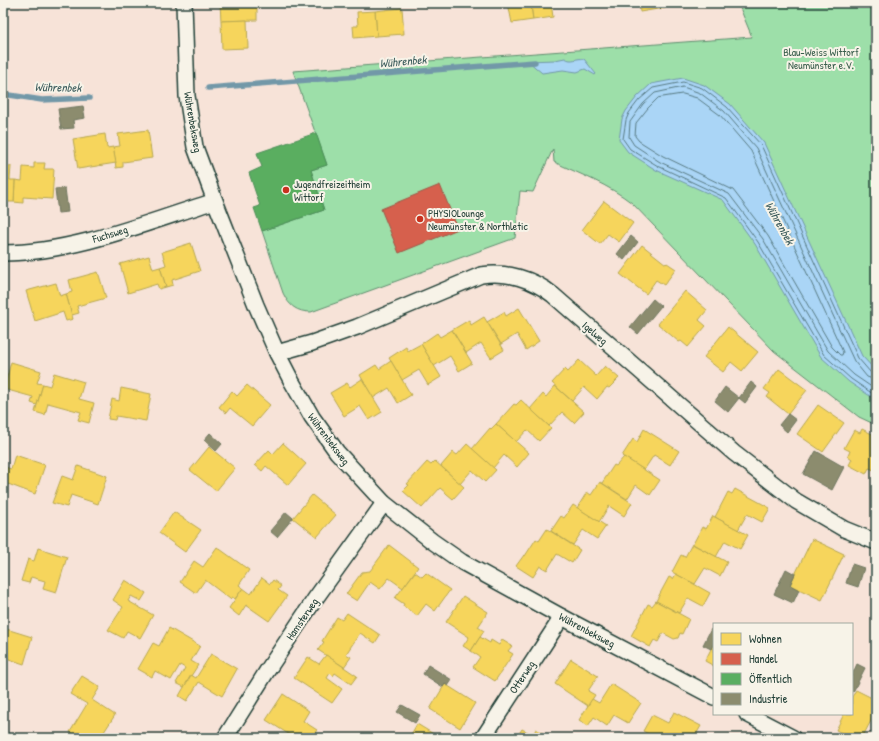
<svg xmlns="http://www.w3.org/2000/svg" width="879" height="741" font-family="'Patrick Hand',sans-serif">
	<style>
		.green { fill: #9ddfa9; stroke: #5e8e6e }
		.water { fill: #aad5f6; stroke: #7298a8 }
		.homes { fill: #f6d55c; stroke: #b6a750 }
		.shops { fill: #d6604d; stroke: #9f5646 }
		.public { fill: #5aae61; stroke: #488c54 }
		.industry { fill: #8c8c6e; stroke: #6b745d }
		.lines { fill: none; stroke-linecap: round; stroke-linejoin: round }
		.shore { stroke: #577a82; stroke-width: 1 }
		.stream { stroke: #7298a8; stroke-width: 5.5 }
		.minor-casing { stroke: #1f3d34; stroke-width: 18 }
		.minor { stroke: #f7f3e8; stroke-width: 15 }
		.poi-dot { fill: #c8321e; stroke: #f7f3e8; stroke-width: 1.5 }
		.labels { text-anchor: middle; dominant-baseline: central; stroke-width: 4; stroke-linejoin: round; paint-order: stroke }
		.park-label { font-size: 11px; fill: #385d4b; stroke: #f7f3e8 }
		.street-label { font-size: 11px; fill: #1f3d34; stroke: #f7f3e8 }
		.poi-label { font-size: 11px; fill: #1f3d34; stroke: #f7f3e8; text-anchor: start }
		.water-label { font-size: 12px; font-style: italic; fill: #3b5b5b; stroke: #f7f3e8 }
	</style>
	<rect width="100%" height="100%" fill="#f7e3d8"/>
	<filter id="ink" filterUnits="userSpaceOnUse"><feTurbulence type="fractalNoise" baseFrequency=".025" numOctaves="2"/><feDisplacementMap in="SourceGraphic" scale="8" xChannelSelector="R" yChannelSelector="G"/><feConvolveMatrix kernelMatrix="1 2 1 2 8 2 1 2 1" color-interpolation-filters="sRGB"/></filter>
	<g filter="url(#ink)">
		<path class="green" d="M738 3H876V425L859 417 774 351 632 203C609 185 580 174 554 162L553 149 533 192 520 191 515 238 311 312C297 312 289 306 283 293L262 231 324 210 311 170 327 165 293 71 752 37Z"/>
		<g class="water">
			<path d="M565 58C572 63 577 57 584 59L596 74 595 75 585 69 577 72 563 70 542 73 528 61 555 60Z"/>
			<polygon points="683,78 704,85 730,104 764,143 862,356 876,371 876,400 849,382 821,357 755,244 723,200 656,170 628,152 619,140 622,119 626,111 637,97 651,84"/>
		</g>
		<g class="homes">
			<polygon points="220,3 248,3 249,5 257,5 257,20 221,21"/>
			<polygon points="508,3 531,3 533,20 512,23"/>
			<polygon points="531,3 551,3 553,17 533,20"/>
			<polygon points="639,3 663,3 664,8 640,12"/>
			<polygon points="663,3 690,3 664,8"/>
			<polygon points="402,8 404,34 377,36 375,11"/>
			<polygon points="375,11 377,36 354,38 353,26 358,26 357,12"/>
			<polygon points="247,20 248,48 222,49 221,21"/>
			<polygon points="148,130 152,158 123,162 123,167 116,168 113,147 120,146 118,134"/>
			<polygon points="105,134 107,148 113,147 116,163 78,169 73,139"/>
			<polygon points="34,163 45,163 44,169 54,169 52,199 23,197 23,203 14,202 15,180 22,181 23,167 34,168"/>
			<polygon points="3,166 11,166 10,180 15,180 14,202 6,202 7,198 3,198"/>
			<polygon points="604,201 633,223 619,242 608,234 600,244 582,230"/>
			<polygon points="191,243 200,271 172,280 173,285 166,287 160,267 166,265 162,252"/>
			<polygon points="642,245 666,264 667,263 676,269 664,285 656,280 646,294 620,274"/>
			<polygon points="149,256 153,269 160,267 166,287 159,289 157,284 128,293 120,264"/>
			<polygon points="98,272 106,298 77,306 79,313 72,315 66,294 72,292 69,280"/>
			<polygon points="56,283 60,296 66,294 73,319 66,321 63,312 35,321 26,291"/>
			<polygon points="685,291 707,310 699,320 706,326 688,347 681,341 679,342 658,324"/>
			<polygon points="519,308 539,341 526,350 517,334 501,344 487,322 504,312 506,316"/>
			<polygon points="484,317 504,350 491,358 481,343 466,353 452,330 469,320 471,325"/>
			<polygon points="728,327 758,352 742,371 731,362 723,372 704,357"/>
			<polygon points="452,330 472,363 459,371 450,356 434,366 421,344 437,333 440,337"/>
			<polygon points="421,344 441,377 428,385 419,370 402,380 389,358 406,347 408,351"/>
			<polygon points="579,360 596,376 605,366 619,378 609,388 607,387 597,399 584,387 572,401 552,383 565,369 568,372"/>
			<polygon points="391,361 411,395 398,403 389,388 373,398 360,375 376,365 379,369"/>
			<polygon points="11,362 41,371 37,383 43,384 37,405 31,403 33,397 4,389"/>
			<polygon points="779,369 807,390 788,414 767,397 770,393 764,389"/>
			<polygon points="54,373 84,382 79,399 94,403 89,423 78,420 81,412 48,403 45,415 35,412 43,384 50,386"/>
			<polygon points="362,379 382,412 369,420 360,406 344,416 330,393 347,383 350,387"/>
			<polygon points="247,385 270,405 252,426 230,408 226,413 219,407 232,391 237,396"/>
			<polygon points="555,386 584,412 574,423 562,412 549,426 530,409 543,394 546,397"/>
			<polygon points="121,388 151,394 146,421 116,416 115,420 108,419 112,399 119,401"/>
			<polygon points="521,400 551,428 539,441 527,430 516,442 496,424 514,404 516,405"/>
			<polygon points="818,405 844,423 823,452 797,434"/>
			<polygon points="496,424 529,453 517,467 504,455 493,468 472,449 490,428 491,429"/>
			<polygon points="644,429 679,451 670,465 654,455 644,470 622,456 633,439 637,442"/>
			<polygon points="862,429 876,436 876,467 874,470 869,468 866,474 849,465 852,459 848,456 850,451 844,448 854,430 860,433"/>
			<polygon points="283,443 306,464 288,485 266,466 262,471 255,465 269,450 273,454"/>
			<polygon points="467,444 496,470 485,482 472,470 460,484 441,466 453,452 457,455"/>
			<polygon points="209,447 235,468 216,491 190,470"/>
			<polygon points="15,455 45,465 35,494 8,484 5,491 3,490 3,473 5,467 11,469"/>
			<polygon points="624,457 660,480 650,495 636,485 627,499 602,483 614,465 616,466"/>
			<polygon points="435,461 464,487 453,499 440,488 422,508 403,491 409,485 407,484 427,462 431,465"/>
			<polygon points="78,466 107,476 98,504 71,495 67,507 52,503 62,476 73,480"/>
			<polygon points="600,482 632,503 624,516 609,506 599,522 577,508 587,492 591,495"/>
			<polygon points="735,489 770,508 762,522 747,514 738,530 715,517 728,492 732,494"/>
			<polygon points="312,495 336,515 317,537 293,518"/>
			<polygon points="573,505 606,526 597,539 583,530 573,545 551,531 561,516 564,518"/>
			<polygon points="174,512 201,530 185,552 159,533"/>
			<polygon points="713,516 748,535 740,549 725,541 716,557 693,544 702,527 706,529"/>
			<polygon points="547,529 580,550 572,563 557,554 547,570 540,566 533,577 516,566 524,555 525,556 536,539 539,541"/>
			<polygon points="812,539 844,554 822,600 790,585"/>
			<polygon points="692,544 727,562 720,576 705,568 695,584 672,572 681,555 685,557"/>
			<polygon points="389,545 418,567 403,588 389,578 380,589 370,582 357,601 346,594 362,572 370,571"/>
			<polygon points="217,547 249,570 239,585 243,588 235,599 232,597 230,599 205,580 196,593 180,582 194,561 203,567"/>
			<polygon points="38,548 67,557 56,593 43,589 45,581 31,577 29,583 21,581 28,559 34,561"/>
			<polygon points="415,572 422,577 426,573 450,590 435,611 426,604 417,616 403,606 404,604 395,598"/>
			<polygon points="676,574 710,593 703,606 688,598 679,613 656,601 669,577 673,579"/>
			<polygon points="262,578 270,584 273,580 281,586 278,590 287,596 269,621 246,605 239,616 229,608 243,588 251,594"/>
			<polygon points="125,580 146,593 141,601 131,596 128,601 153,615 140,638 127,631 123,638 108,630 123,607 113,600"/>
			<polygon points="463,596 488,612 478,627 484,631 471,651 463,646 469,637 446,622"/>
			<polygon points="656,601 689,619 682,634 680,633 678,638 674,639 663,633 658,642 654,640 650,647 631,636 648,604 652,606"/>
			<polygon points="347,613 380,635 375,643 360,633 346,654 351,657 344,667 318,650 324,642 322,641 337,617 342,620"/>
			<polygon points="3,628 32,637 24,664 3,657"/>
			<polygon points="169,628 200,646 191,661 198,665 184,687 176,683 185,668 180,665 171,680 155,671 152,677 138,669 153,643 159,646"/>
			<polygon points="480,637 490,643 491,640 499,645 502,640 512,646 508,651 513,654 495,681 473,667 480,657 471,651"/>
			<polygon points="714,643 714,666 705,661"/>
			<polygon points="211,654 237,669 222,696 199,682 187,701 179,696 191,675 196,678"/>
			<polygon points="326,655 357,676 351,684 335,673 333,676 330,673 327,678 342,689 332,703 294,678 308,657 319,664"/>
			<polygon points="571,659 598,676 588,691 595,695 588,706 555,684"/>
			<polygon points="82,676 100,687 92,700 115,715 100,738 95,738 86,732 82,738 80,738 70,732 87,704 70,694"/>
			<polygon points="445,684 475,703 460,728 430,709"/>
			<polygon points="611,684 641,703 628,723 614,715 607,726 594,717 588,726 579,720 592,699 599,703"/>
			<polygon points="856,690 876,700 876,711 862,738 852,738 836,730 844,714 852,714 852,697"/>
			<polygon points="283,694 309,711 303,721 317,730 311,738 287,738 290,735 266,720"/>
			<polygon points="674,712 701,726 694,738 651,738 652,736 643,731 652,715 668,723"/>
			<polygon points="417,724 440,738 409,738"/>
			<polygon points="522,729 533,735 536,729 551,738 516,738"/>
		</g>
		<polygon class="shops" points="440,185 458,229 399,253 381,209"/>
		<polygon class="public" points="316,133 327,165 311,170 324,210 262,231 254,208 260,206 249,173 262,167 257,153"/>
		<g class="industry">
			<polygon points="83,106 85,118 73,120 74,128 61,129 58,109"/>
			<polygon points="65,188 68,212 58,213 55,189"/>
			<polygon points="631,236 638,242 624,260 617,254"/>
			<polygon points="653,299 661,306 638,334 630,327"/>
			<polygon points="751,382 757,387 745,403 739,398"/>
			<polygon points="725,387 739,398 728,412 715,401"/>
			<polygon points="788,414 796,420 787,432 779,425"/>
			<polygon points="210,433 222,444 216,451 204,440"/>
			<polygon points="816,451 844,467 832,490 803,474"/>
			<polygon points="286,512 293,518 277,537 270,531"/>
			<polygon points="852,564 864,568 858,587 846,583"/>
			<polygon points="786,569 795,574 790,585 799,590 793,603 774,594"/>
			<polygon points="711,629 714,630 714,643 711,649 703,645"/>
			<polygon points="857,664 865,668 853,692 852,691 852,675"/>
			<polygon points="428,665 452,680 448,686 445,684 443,687 423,674"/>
			<polygon points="402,705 420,715 415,723 397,712"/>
		</g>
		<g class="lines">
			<g class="shore">
				<polygon points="683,94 697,98 720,115 751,151 843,352 842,355 840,355 832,347 768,236 733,190 663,156 639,141 635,136 636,123 648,108 658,98"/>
				<polyline points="876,375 871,373 858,358 761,145 727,107 702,88 683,82 653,88 639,100 629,113 626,120 623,139 630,149 658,166 726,198 758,242 824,355 851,379 876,396"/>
				<polyline points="876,380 867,377 854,361 756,148 724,111 700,93 683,87 655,93 643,104 630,122 629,137 634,145 660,162 729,194 763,239 828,351 854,375 876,390"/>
			</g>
			<g class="stream">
				<polyline points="208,88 535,62"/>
				<polyline points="3,94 42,100 89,98"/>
			</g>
			<g class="minor-casing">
				<g id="minor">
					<polyline points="184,3 187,96 195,147 215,201 256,305 277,353 292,382 312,417 337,452 384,503 432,541 462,562 562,617 714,697"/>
					<path d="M3 253C73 253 148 222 215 201"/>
					<path d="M277 353 312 343 357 327 481 275C507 271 533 279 553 295L734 453 796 501 844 529 876 542"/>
					<polyline points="747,714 793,738"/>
					<polyline points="225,738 267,671 315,599 384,503"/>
					<polyline points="483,738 562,617"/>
				</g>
			</g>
			<use href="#minor" class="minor"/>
		</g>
	</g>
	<g class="poi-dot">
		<circle cx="286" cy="190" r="4"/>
		<circle cx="420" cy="219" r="4"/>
	</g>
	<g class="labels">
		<g class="park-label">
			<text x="821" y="52">Blau-Weiss Wittorf<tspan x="821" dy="13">Neumünster e.V.</tspan></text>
		</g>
		<g class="street-label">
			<text transform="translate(193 122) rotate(80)">Wührenbeksweg</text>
			<text transform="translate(110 234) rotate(-17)">Fuchsweg</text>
			<text transform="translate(595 333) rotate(41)">Igelweg</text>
			<text transform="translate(329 439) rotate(53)">Wührenbeksweg</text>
			<text transform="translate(302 619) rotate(-56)">Hamsterweg</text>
			<text transform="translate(587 630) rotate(28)">Wührenbeksweg</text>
			<text transform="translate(522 677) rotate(-57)">Otterweg</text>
		</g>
		<g class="poi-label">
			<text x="294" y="184">Jugendfreizeitheim<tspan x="294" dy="13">Wittorf</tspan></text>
			<text x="428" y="213">PHYSIOLounge<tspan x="428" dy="13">Neumünster &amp; Northletic</tspan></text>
		</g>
		<g class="water-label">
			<text transform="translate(403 61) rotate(-5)">Wührenbek</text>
			<text transform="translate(58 87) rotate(1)">Wührenbek</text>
			<text transform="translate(780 223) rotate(61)">Wührenbek</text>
		</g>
	</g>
	<rect width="879" height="741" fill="none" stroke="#f7f3e8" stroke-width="16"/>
	<rect x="8" y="8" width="863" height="725" fill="none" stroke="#1f3d34" stroke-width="1.5" filter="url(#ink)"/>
	<rect x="713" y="623" width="140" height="92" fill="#f7f3e8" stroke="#a1aaa0"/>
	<rect x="721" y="633" width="20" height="12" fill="#f6d55c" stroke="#a1aaa0"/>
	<text x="749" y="643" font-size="12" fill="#1f3d34">Wohnen</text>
	<rect x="721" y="653" width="20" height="12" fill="#d6604d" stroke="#a1aaa0"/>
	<text x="749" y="663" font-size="12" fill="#1f3d34">Handel</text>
	<rect x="721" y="673" width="20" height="12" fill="#5aae61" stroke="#a1aaa0"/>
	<text x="749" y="683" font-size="12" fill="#1f3d34">Öffentlich</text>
	<rect x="721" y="693" width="20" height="12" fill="#8c8c6e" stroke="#a1aaa0"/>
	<text x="749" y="703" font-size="12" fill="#1f3d34">Industrie</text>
</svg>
